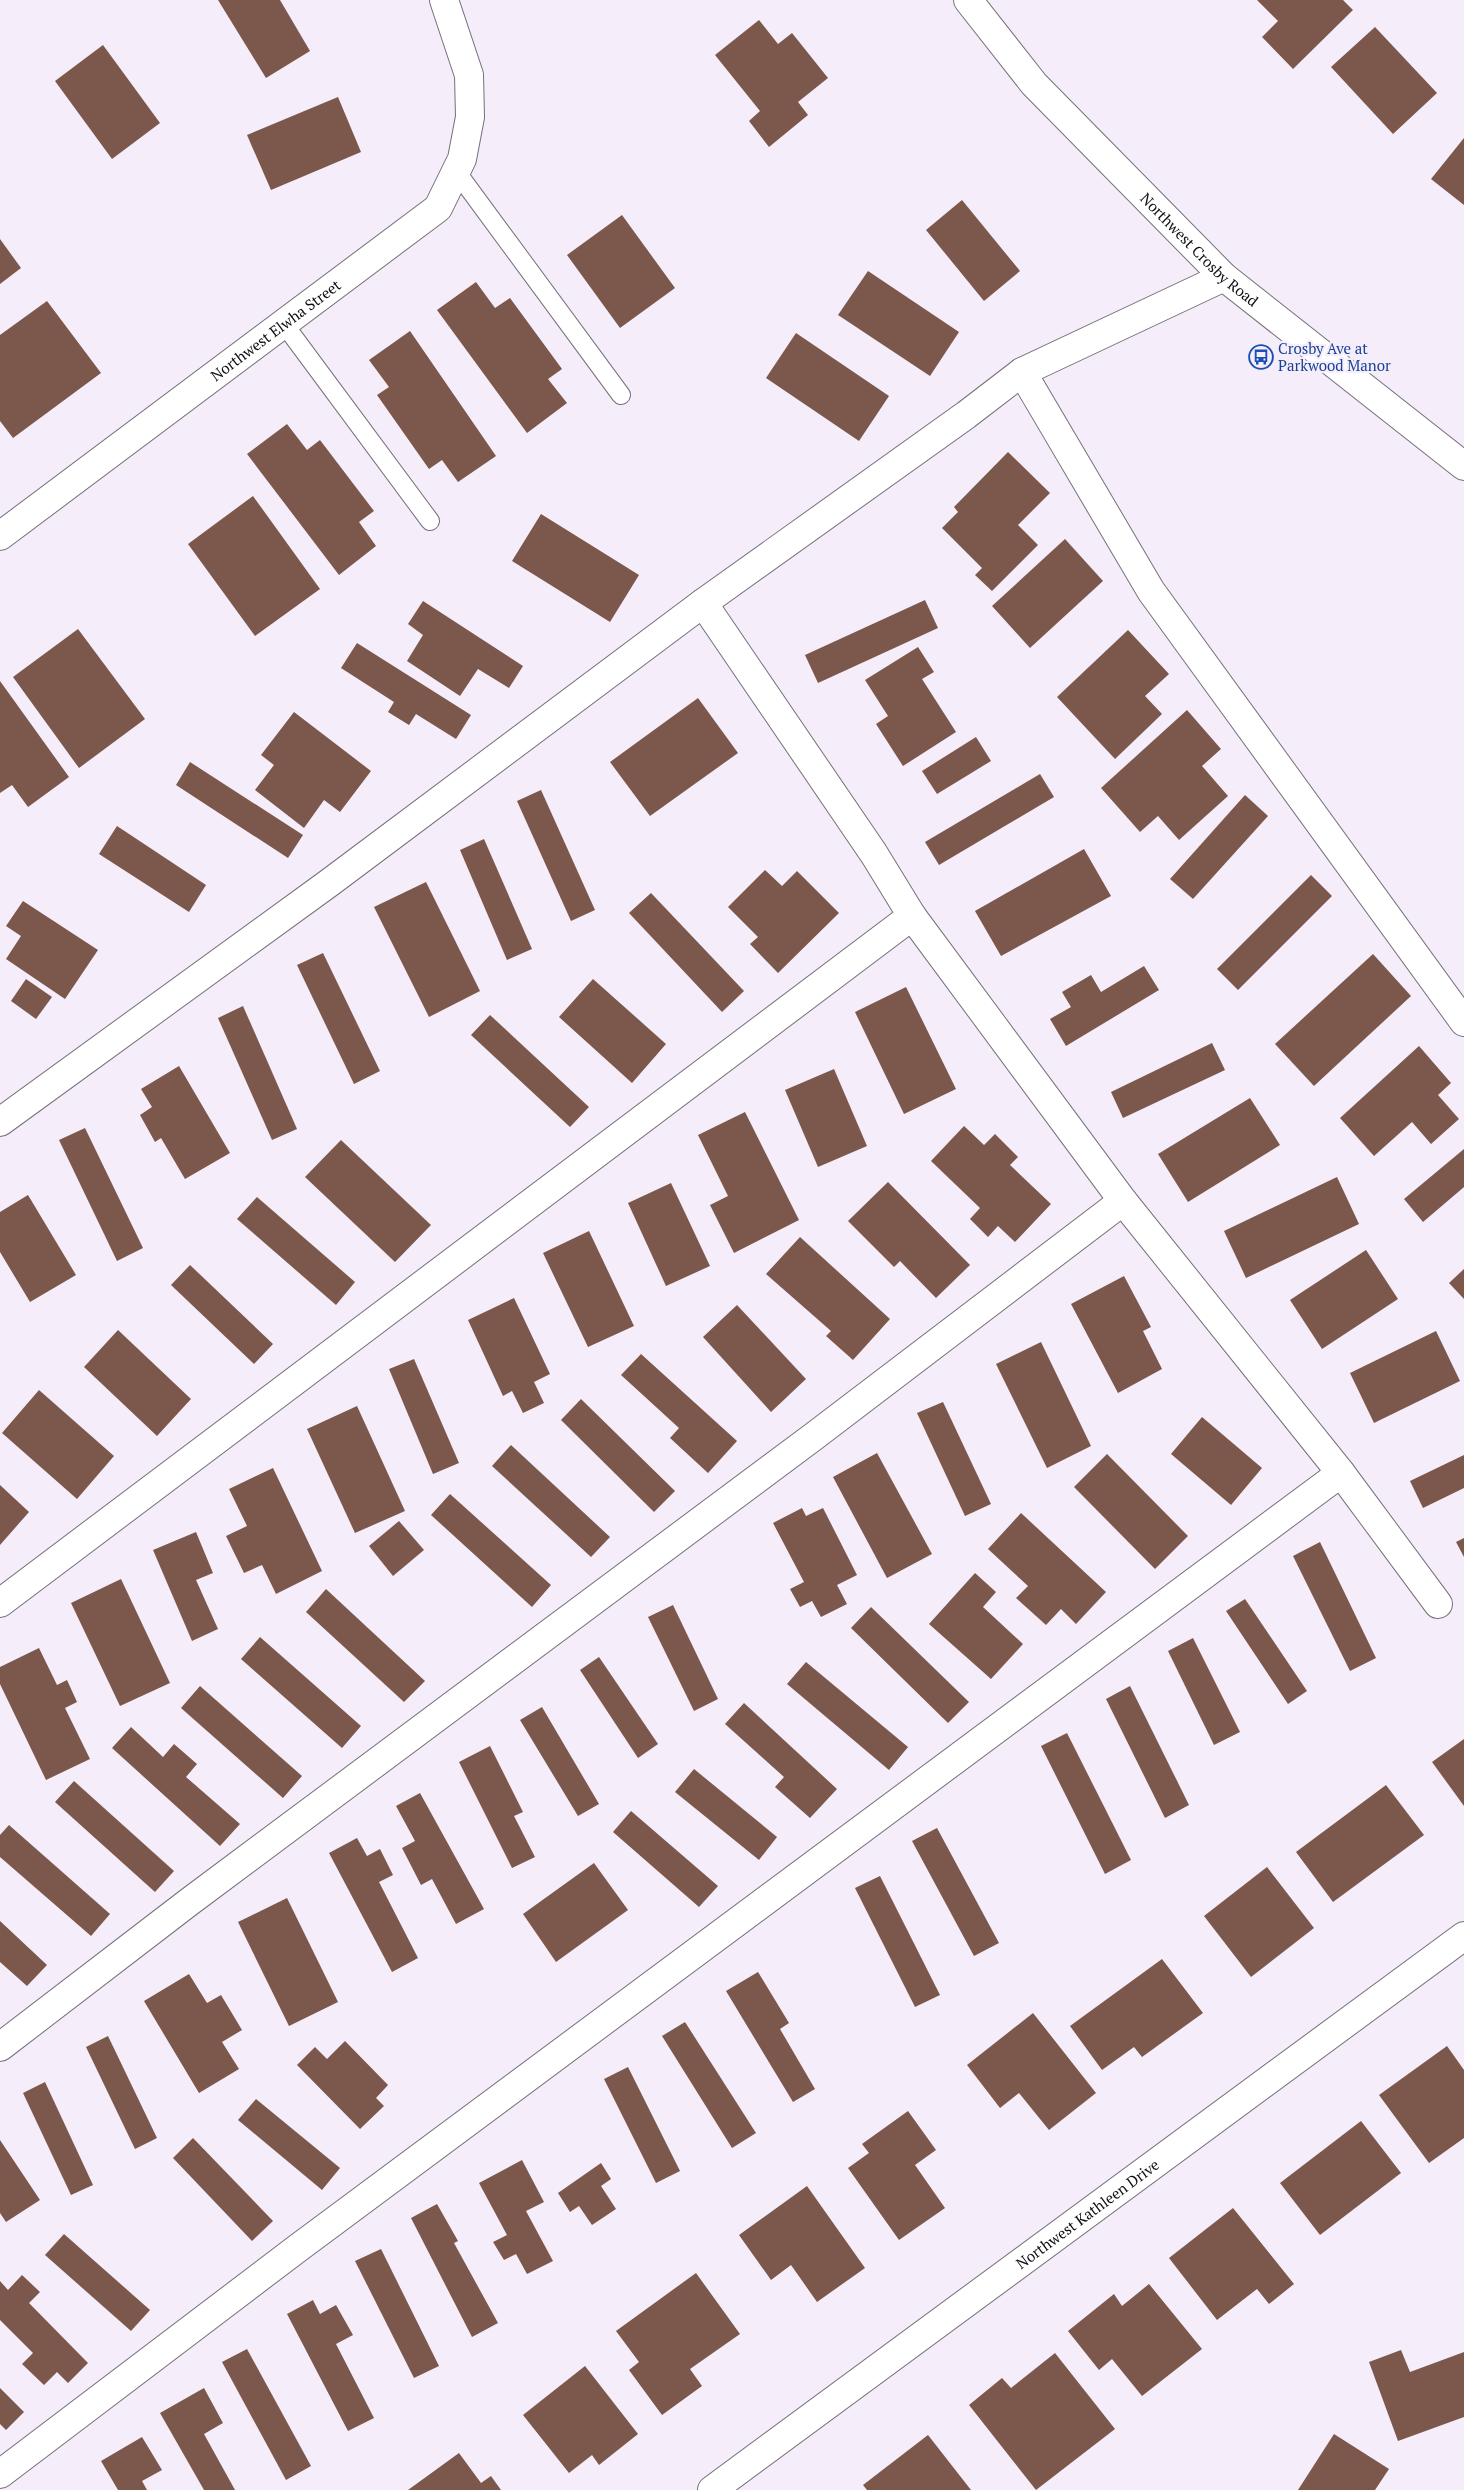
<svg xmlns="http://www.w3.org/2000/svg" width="1464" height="2490" font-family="'PT Serif',serif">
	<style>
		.building { fill: #7c574c }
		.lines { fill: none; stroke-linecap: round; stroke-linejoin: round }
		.service-casing { stroke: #76707a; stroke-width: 20 }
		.minor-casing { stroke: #76707a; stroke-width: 30 }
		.tertiary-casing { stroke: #76707a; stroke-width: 30 }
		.service { stroke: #fff; stroke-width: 18 }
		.minor { stroke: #fff; stroke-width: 28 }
		.tertiary { stroke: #fff; stroke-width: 28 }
		.labels { text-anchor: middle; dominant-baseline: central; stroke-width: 4.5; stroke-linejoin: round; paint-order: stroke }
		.street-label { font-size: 15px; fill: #100d11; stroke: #f5edf9 }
		.transit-label { font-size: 15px; fill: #164399; stroke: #f5edf9; text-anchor: start }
	</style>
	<rect width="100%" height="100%" fill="#f5edf9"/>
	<g class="building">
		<polygon points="218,0 280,0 310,51 266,78"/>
		<polygon points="1257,0 1343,0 1353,10 1293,69 1262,37 1278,21"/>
		<polygon points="759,20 778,44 792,33 828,78 798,102 808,115 769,147 749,121 760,111 715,55"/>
		<polygon points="1375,27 1437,93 1393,134 1331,67"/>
		<polygon points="103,45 160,123 112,159 55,81"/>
		<polygon points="338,97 361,152 271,190 247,135"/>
		<polygon points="1464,138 1464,205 1431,179"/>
		<polygon points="962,200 1020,271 984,301 926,230"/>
		<polygon points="622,215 675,288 620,328 567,255"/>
		<polygon points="0,239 21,268 0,284"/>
		<polygon points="868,271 959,332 930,376 838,315"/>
		<polygon points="476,282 495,308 510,298 562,369 548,379 567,403 527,433 437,310"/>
		<polygon points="47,301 101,373 13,438 0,421 0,335"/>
		<polygon points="410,331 496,456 458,482 442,460 429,469 377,395 389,387 369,360"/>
		<polygon points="796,333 889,396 859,441 766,378"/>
		<polygon points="287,424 307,450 320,440 374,511 359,522 376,546 339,575 247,454"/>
		<polygon points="1008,452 1050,493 1018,525 1038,545 992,591 975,575 982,568 942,528 958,512 954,507"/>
		<polygon points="253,496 320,589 255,636 188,544"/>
		<polygon points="541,514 639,575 610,622 512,561"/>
		<polygon points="1065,539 1103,581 1030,648 992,606"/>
		<polygon points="925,600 938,628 818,683 805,655"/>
		<polygon points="423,601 523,666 509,688 478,669 460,696 407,661 423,635 408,624"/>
		<polygon points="78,629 145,719 79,768 13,677"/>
		<polygon points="1128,630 1169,674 1145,696 1162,714 1115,759 1057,697"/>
		<polygon points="357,643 471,715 456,739 416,714 409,725 388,712 394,702 341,668"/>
		<polygon points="918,647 934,672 922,679 956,732 903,766 876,724 888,716 865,680"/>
		<polygon points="0,681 69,777 28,807 12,785 0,793"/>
		<polygon points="698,698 738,753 650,816 610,762"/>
		<polygon points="1187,710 1221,749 1202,766 1228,796 1179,840 1158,816 1140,832 1101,788"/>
		<polygon points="294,712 371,771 340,812 324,800 304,828 255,790 274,765 261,755"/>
		<polygon points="976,737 991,761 937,794 922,771"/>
		<polygon points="190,762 303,835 288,858 176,785"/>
		<polygon points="1040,774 1054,797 939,865 925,842"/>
		<polygon points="541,790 595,910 571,921 517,801"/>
		<polygon points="1245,795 1268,816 1193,899 1170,879"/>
		<polygon points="117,826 206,885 189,912 99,854"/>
		<polygon points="484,839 532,949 507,960 460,850"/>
		<polygon points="1084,849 1111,896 1001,956 975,911"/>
		<polygon points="765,870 782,886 797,871 839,913 778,973 750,944 758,937 728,907"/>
		<polygon points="1311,875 1332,896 1238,990 1217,969"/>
		<polygon points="426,882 480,991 429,1017 374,907"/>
		<polygon points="651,893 744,991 722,1012 629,913"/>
		<polygon points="23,901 98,950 65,999 6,959 21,936 6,926"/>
		<polygon points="323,953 380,1071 354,1084 297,965"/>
		<polygon points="1373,954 1411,996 1314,1086 1275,1044"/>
		<polygon points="1144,966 1159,990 1066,1046 1050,1019 1071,1007 1062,992 1091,975 1101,992"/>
		<polygon points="26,979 52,997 36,1019 11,1001"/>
		<polygon points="593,979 666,1044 632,1083 559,1017"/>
		<polygon points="906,987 956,1089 904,1114 855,1012"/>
		<polygon points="243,1006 297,1129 272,1140 218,1018"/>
		<polygon points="490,1015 589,1107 570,1127 471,1035"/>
		<polygon points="1212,1043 1225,1070 1123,1118 1111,1092"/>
		<polygon points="1419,1046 1451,1083 1438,1095 1459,1119 1431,1144 1412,1122 1374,1156 1340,1118"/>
		<polygon points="179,1066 230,1153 185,1179 161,1138 155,1142 140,1115 152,1107 141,1089"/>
		<polygon points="834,1069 867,1146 818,1167 785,1090"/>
		<polygon points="1250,1098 1280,1145 1188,1202 1158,1154"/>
		<polygon points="745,1112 799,1220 734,1253 710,1205 728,1196 698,1135"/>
		<polygon points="964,1126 984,1145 995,1134 1018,1157 1010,1165 1051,1204 1015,1242 998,1226 988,1237 970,1219 980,1208 931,1161"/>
		<polygon points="85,1128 143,1248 117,1261 59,1140"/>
		<polygon points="341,1140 431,1225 395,1262 305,1177"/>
		<polygon points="1464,1149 1464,1187 1423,1222 1404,1199"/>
		<polygon points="1337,1177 1359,1224 1246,1278 1224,1231"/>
		<polygon points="888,1182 970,1265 936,1298 900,1261 894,1267 848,1221"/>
		<polygon points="671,1183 710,1266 666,1286 628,1203"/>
		<polygon points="28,1195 76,1275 30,1302 0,1252 0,1212"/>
		<polygon points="257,1197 355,1282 336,1305 237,1219"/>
		<polygon points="589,1231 634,1326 588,1347 543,1253"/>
		<polygon points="800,1237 890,1319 853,1360 826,1336 831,1331 766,1274"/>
		<polygon points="1366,1250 1398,1299 1322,1349 1290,1300"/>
		<polygon points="190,1265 273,1344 254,1364 171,1285"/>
		<polygon points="1464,1269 1464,1299 1449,1283"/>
		<polygon points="1124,1276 1151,1327 1143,1331 1162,1369 1118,1393 1071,1304"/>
		<polygon points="514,1298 550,1374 534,1382 544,1403 523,1413 512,1391 503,1396 468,1320"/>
		<polygon points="737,1305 806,1379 771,1412 703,1337"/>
		<polygon points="118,1330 191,1399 157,1436 84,1367"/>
		<polygon points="1436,1331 1460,1381 1374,1423 1350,1373"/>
		<polygon points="1041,1342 1091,1446 1047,1468 996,1364"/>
		<polygon points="641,1354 737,1441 708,1473 670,1438 679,1428 621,1375"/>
		<polygon points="414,1359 459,1463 433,1474 389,1369"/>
		<polygon points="39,1390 114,1456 77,1499 2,1433"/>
		<polygon points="581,1399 675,1491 654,1512 561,1420"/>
		<polygon points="943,1402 991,1504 965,1516 917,1413"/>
		<polygon points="357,1406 405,1511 355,1533 307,1429"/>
		<polygon points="1202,1417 1262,1468 1231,1505 1171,1454"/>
		<polygon points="511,1445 610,1537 591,1557 492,1466"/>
		<polygon points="877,1453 932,1554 887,1578 833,1477"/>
		<polygon points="1107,1454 1188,1536 1155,1569 1074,1487"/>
		<polygon points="1464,1455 1464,1488 1423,1508 1410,1481"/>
		<polygon points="273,1468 322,1571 276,1594 262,1565 244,1573 226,1536 247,1526 229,1489"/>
		<polygon points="0,1485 29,1512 0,1545"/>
		<polygon points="450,1494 551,1585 532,1607 431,1515"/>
		<polygon points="802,1508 806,1516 823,1508 857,1575 837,1585 847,1604 821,1617 812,1601 800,1607 790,1589 804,1582 773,1523"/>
		<polygon points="1021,1513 1106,1592 1076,1624 1061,1609 1046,1625 1016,1598 1028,1586 988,1549"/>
		<polygon points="399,1521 424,1550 393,1576 369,1546"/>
		<polygon points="196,1532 213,1573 196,1580 218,1629 192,1641 153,1550"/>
		<polygon points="1464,1538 1464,1557 1456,1542"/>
		<polygon points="1320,1542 1376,1658 1350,1671 1293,1556"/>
		<polygon points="975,1573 996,1592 983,1607 1023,1644 991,1679 929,1624"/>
		<polygon points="121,1579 170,1683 120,1706 71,1603"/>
		<polygon points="326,1589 425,1681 404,1702 306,1612"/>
		<polygon points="1245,1599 1307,1691 1288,1704 1226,1611"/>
		<polygon points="673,1605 718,1699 694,1711 648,1617"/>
		<polygon points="871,1607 969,1702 948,1723 851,1628"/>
		<polygon points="260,1637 361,1726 342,1748 241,1659"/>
		<polygon points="1193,1638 1240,1732 1214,1745 1168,1651"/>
		<polygon points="39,1648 57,1685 67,1680 77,1702 65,1708 90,1759 46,1780 0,1684 0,1667"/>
		<polygon points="599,1657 658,1744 638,1758 580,1670"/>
		<polygon points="806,1662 908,1747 889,1770 787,1684"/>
		<polygon points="200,1686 302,1776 283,1798 181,1708"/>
		<polygon points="1130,1686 1189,1805 1165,1818 1106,1699"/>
		<polygon points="744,1703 837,1789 810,1818 775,1787 784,1777 725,1724"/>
		<polygon points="542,1707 599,1804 578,1816 520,1720"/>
		<polygon points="131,1727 163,1757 174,1744 197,1764 186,1777 240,1824 220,1846 112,1748"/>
		<polygon points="1067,1733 1131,1860 1105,1874 1041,1746"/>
		<polygon points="1464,1739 1464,1806 1432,1762"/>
		<polygon points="490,1746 523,1812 514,1816 535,1857 512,1868 459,1762"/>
		<polygon points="694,1769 777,1837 759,1860 675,1792"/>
		<polygon points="74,1781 174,1871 155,1892 55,1802"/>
		<polygon points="1386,1785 1424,1835 1333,1902 1296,1852"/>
		<polygon points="420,1793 484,1909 456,1924 432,1879 421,1885 402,1848 415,1841 396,1806"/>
		<polygon points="631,1811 718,1886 699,1907 613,1832"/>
		<polygon points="9,1825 110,1914 91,1936 0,1857 0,1835"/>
		<polygon points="937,1828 999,1943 974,1956 912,1841"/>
		<polygon points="357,1838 367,1856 380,1849 393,1875 379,1882 418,1958 392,1972 329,1853"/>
		<polygon points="594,1863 628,1910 556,1962 523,1914"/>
		<polygon points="1267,1867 1314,1928 1251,1977 1204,1916"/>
		<polygon points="880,1876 940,1995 915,2007 855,1888"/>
		<polygon points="287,1898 338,2002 289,2026 238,1922"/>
		<polygon points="0,1921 47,1965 27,1986 0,1962"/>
		<polygon points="1162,1959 1203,2013 1142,2057 1134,2047 1102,2070 1070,2026"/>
		<polygon points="758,1972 789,2023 780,2029 815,2089 793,2102 726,1991"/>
		<polygon points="189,1974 207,2003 221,1995 242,2030 222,2042 239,2069 199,2093 144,2001"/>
		<polygon points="1033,2013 1096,2093 1049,2130 1019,2093 1000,2108 967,2065"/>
		<polygon points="685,2022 756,2133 732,2148 662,2036"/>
		<polygon points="108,2036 157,2138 135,2149 86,2047"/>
		<polygon points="345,2041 388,2085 376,2098 384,2106 360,2129 297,2065 315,2047 327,2059"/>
		<polygon points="1447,2046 1464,2070 1464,2138 1429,2163 1379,2095"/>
		<polygon points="628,2067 680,2171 656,2183 604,2079"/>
		<polygon points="45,2082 93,2185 71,2195 23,2093"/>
		<polygon points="256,2099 340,2168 322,2190 238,2120"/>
		<polygon points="908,2111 936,2150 915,2165 945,2208 899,2240 848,2168 869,2153 862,2144"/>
		<polygon points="1361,2121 1401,2173 1320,2235 1280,2183"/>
		<polygon points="193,2138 273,2221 252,2241 173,2158"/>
		<polygon points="0,2140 40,2200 6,2222 0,2213"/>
		<polygon points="522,2160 544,2202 526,2211 553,2261 527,2274 516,2254 504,2260 493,2242 507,2235 479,2183"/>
		<polygon points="601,2163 611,2179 601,2186 616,2209 592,2225 579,2206 570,2212 558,2193"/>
		<polygon points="807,2186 865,2268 817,2302 791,2265 771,2280 739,2235"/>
		<polygon points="437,2204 458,2241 454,2243 498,2323 472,2337 411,2218"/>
		<polygon points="1233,2208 1294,2284 1269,2304 1257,2289 1217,2320 1169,2258"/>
		<polygon points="64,2234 150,2310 131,2331 45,2255"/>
		<polygon points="381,2249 439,2366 414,2378 355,2261"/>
		<polygon points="696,2273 740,2334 690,2369 702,2386 662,2415 629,2370 639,2362 616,2331"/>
		<polygon points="22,2275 40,2292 29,2303 88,2363 68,2383 57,2372 44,2385 22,2364 33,2353 0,2320 0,2281 8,2290"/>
		<polygon points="1149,2284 1202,2349 1142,2396 1112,2359 1099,2370 1068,2331 1114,2294 1122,2306"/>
		<polygon points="313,2300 320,2314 336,2305 353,2335 336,2344 374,2418 348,2431 287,2314"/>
		<polygon points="247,2349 311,2466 286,2480 222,2362"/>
		<polygon points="1401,2350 1410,2372 1464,2352 1464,2417 1398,2441 1369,2362"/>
		<polygon points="1055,2353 1115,2429 1036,2490 969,2405 1002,2378 1011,2388"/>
		<polygon points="585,2366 638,2434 599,2465 592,2455 569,2473 523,2415"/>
		<polygon points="0,2388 24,2412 6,2430 0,2424"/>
		<polygon points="204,2388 223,2423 204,2434 235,2490 204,2490 160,2413"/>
		<polygon points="1334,2434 1389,2469 1375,2490 1298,2490"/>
		<polygon points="928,2435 971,2490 867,2490 863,2485"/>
		<polygon points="142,2437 162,2470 142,2481 147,2490 118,2490 101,2461"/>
		<polygon points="459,2453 481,2483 491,2476 501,2490 408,2490"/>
	</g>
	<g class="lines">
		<g class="service-casing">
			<g id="service">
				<polyline points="456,171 621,395"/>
				<polyline points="284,324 430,521"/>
			</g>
		</g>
		<g class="minor-casing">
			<g id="minor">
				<polyline points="1022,372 1151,591 1464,1022"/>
				<path id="s1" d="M0 536 438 208 462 159 470 117 469 75 444 0"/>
				<polyline points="703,603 874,854 912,916 1123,1201 1341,1473 1438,1604"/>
				<polyline points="0,1122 329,883 703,603 966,415 1022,372 1224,277"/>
				<polyline points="0,1603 912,916"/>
				<polyline points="0,2047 189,1902 813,1437 1123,1201"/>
				<polyline points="0,2474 298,2248 1341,1473"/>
				<path id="s2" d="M712 2490 1464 1936"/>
			</g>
		</g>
		<g class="tertiary-casing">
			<g id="tertiary">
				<path id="s3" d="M968 0 1034 84 1224 277 1464 466"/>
			</g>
		</g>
		<use href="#service" class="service"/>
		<use href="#minor" class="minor"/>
		<use href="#tertiary" class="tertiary"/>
	</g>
	<defs>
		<g id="bus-ring" transform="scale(1.25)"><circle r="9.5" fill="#f5edf9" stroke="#1a4fb4" stroke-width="1.5"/><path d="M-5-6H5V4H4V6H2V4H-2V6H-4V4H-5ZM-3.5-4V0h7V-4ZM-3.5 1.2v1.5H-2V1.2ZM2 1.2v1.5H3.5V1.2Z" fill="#1a4fb4"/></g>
	</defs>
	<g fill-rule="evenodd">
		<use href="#bus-ring" x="1261" y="357"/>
	</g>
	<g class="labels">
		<g class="street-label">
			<text stroke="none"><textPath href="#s3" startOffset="341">Northwest Crosby Road</textPath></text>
			<text stroke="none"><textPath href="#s1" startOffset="344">Northwest Elwha Street</textPath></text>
			<text stroke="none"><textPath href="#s2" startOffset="466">Northwest Kathleen Drive</textPath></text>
		</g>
		<g class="transit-label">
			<text x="1278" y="348">Crosby Ave at<tspan x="1278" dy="17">Parkwood Manor</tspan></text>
		</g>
	</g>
</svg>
